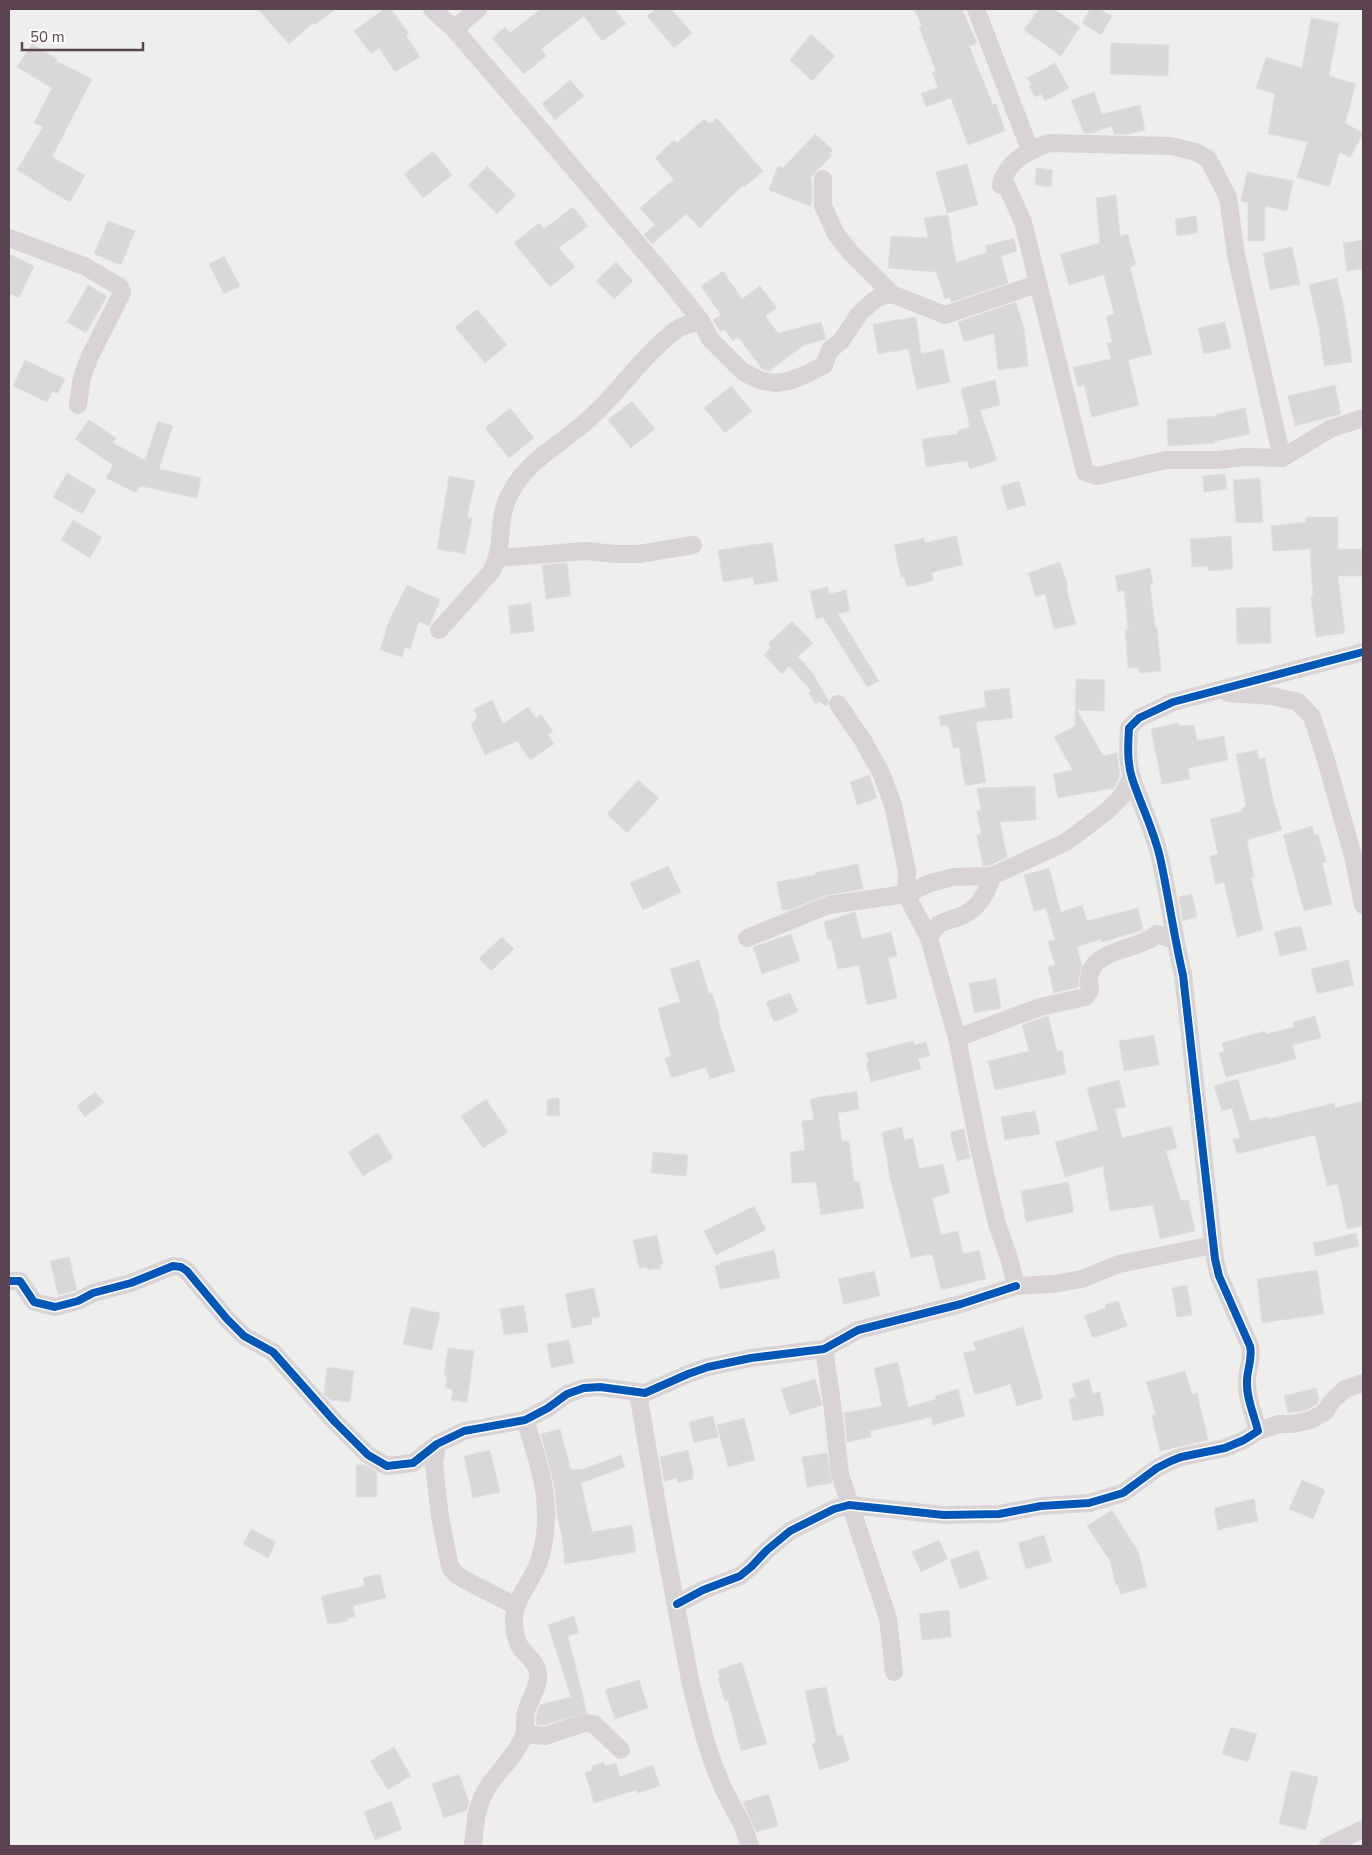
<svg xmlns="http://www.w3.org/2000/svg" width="1372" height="1855" font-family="'Nunito Sans',sans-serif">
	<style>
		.building { fill: #dad7d7; stroke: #e1e0df }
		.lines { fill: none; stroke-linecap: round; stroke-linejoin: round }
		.street { stroke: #d9d3d7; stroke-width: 18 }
		.cycleway-casing { stroke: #fff; stroke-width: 11 }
		.cycleway { stroke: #0057b8; stroke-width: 8 }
	</style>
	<rect width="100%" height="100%" fill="#eeefed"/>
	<g class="building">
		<polygon points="258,9 336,9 314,25 313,23 289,44"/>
		<polygon points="384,9 391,9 408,33 406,35 420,57 395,72 379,48 371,54 354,31"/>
		<polygon points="541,9 615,9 626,24 602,41 584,16 541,49 546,56 524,74 492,38 505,27 510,33"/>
		<polygon points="656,9 671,9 692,33 674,48 647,16"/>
		<polygon points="914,9 962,9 977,43 969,46 993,105 996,104 1005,131 968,145 951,98 926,107 921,93 938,88 932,72 936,71 919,27 922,26"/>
		<polygon points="1039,9 1054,9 1080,27 1061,56 1024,30"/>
		<polygon points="1090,9 1099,9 1112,16 1101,35 1082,23"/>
		<polygon points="1311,18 1339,23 1329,76 1356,84 1345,123 1363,133 1350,158 1340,152 1329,187 1297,177 1308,142 1268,134 1275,94 1256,88 1266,57 1302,68"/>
		<polygon points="811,34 835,56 812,81 790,60"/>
		<polygon points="1111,43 1169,45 1168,76 1110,74"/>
		<polygon points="32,44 57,59 56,61 92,79 52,157 85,175 70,202 45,188 45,187 17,170 43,127 34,123 52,88 17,67"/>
		<polygon points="1055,63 1069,88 1045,101 1041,94 1035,97 1029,86 1031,85 1027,78"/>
		<polygon points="570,80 584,96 555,120 542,104"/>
		<polygon points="1094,92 1102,114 1140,105 1145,130 1128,134 1114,134 1112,126 1092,133 1084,133 1071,100"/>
		<polygon points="717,118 763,171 744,187 743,185 700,228 686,214 652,244 644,235 655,225 640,208 674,179 655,158 674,140 677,143 704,119 710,124"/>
		<polygon points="815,134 833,150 829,153 832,155 810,178 812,179 812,201 810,206 769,190 778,166 783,168"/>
		<polygon points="433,151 452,175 423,198 404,174"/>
		<polygon points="967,164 978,205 947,213 936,172"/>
		<polygon points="487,166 516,195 497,214 468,185"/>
		<polygon points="1036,168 1053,170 1051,187 1035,185"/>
		<polygon points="1247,172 1293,181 1287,211 1265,206 1265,241 1248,241 1248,203 1241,201"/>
		<polygon points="1116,195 1120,236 1128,234 1136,265 1130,267 1152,354 1128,360 1139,405 1092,417 1084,385 1078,387 1073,367 1111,359 1107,343 1112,342 1106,316 1114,314 1104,275 1069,285 1060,254 1100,243 1096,198"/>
		<polygon points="573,207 588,226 559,248 575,267 550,287 514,243 539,223 544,229"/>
		<polygon points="948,215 956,263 987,252 985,246 1014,238 1017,251 1001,256 1008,283 951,302 950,297 945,299 936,272 888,268 891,236 928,238 924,218"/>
		<polygon points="1196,216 1198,233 1177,236 1175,219"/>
		<polygon points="108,221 135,231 121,265 94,254"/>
		<polygon points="1363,240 1363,269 1347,271 1343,243"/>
		<polygon points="1292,247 1300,284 1270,290 1263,253"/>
		<polygon points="9,254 34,266 19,298 9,293"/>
		<polygon points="224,256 240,286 224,294 209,264"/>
		<polygon points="616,262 633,281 614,299 596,281"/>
		<polygon points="723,271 742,299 760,286 777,308 765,316 778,333 821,322 826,339 804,345 769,371 763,370 738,337 733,341 724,329 721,332 713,320 721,315 701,286"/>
		<polygon points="1337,278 1345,314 1352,362 1324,366 1319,329 1309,285"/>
		<polygon points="88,285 107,296 86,333 67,322"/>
		<polygon points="1016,302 1024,328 1028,366 998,370 994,333 964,342 958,322"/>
		<polygon points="477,309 507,345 485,363 455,327"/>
		<polygon points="916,317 921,354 943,349 950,382 917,389 908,349 878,354 873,324"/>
		<polygon points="1225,322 1231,348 1204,354 1198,328"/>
		<polygon points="25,360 65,379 58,393 52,392 47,402 13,386"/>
		<polygon points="995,380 1000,405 980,410 997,460 970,469 967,461 926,467 922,439 958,434 957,431 970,427 961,388"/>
		<polygon points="1335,385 1341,414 1295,426 1288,396"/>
		<polygon points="731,386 752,411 725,433 704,408"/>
		<polygon points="632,401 655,429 631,448 608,420"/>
		<polygon points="510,408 534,438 509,458 485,428"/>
		<polygon points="1245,408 1250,434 1215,441 1215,443 1168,446 1167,419 1217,416 1217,414"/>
		<polygon points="89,420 116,438 113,443 145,460 158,421 173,426 159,469 201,478 197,498 140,486 136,493 106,478 113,465 75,439"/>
		<polygon points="67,473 96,490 82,514 53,497"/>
		<polygon points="1225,474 1227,489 1204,492 1203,476"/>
		<polygon points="449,476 475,481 467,517 472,518 465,554 437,549"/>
		<polygon points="1260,478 1263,522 1236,523 1233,480"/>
		<polygon points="1019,481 1026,505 1007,510 1001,486"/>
		<polygon points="1306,517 1338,517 1338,549 1363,549 1363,576 1338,576 1345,633 1316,637 1311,596 1313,596 1310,549 1273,551 1271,526 1306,522"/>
		<polygon points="73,520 102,537 90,558 61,540"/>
		<polygon points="956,536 963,565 932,572 933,581 907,587 904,577 901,577 894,545 924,538 925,543"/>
		<polygon points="1231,536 1233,569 1209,571 1208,566 1192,567 1190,539"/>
		<polygon points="772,542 778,581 754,585 753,577 723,582 718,550"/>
		<polygon points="1060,562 1068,586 1066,587 1076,624 1054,629 1045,594 1036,597 1028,573"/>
		<polygon points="567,563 571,596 546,599 542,565"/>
		<polygon points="1150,568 1153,584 1150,584 1155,627 1157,627 1161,671 1139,673 1139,667 1128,668 1125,629 1128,629 1124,590 1118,592 1115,576"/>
		<polygon points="407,585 440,600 429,626 419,621 410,649 405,647 402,657 380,650 389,621"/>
		<polygon points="828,587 829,594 846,590 850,611 838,614 879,681 867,687 823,617 816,619 810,591"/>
		<polygon points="531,603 534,631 511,634 508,606"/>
		<polygon points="1270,607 1271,643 1237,644 1236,608"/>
		<polygon points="792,621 813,643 798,657 812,672 828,700 828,704 825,706 820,701 815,704 809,693 811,691 789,666 782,674 764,655 771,647 768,644"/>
		<polygon points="1076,679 1105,680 1104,711 1077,710 1103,756 1117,753 1120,776 1114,788 1058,798 1053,774 1073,770 1054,737 1075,726"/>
		<polygon points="1009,688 1013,718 976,722 986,782 965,786 959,747 953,748 948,725 941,726 939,716 986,707 984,691"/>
		<polygon points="492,700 503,724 528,707 536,718 541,714 553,731 548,735 554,744 530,760 517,741 485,755 471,725 477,718 474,709"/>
		<polygon points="1179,723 1179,726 1194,725 1197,741 1224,736 1228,760 1188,768 1190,779 1162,784 1151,729"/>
		<polygon points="1257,750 1259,759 1265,758 1272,796 1282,830 1247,840 1254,877 1251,877 1263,930 1237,937 1224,882 1215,884 1210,856 1218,854 1210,819 1243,811 1242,808 1246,807 1236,754"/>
		<polygon points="869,775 877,798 857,805 850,782"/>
		<polygon points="638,780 659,798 627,833 607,814"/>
		<polygon points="1035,786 1036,820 1000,822 1007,857 990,865 983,866 977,835 981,834 977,811 981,810 977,788"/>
		<polygon points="1312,826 1315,835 1318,834 1326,862 1322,863 1332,904 1304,911 1283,835"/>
		<polygon points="858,864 863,889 827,895 792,909 782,910 777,882 815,875 815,873"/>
		<polygon points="668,866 681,892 643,910 630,883"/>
		<polygon points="1049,868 1061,912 1082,905 1087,921 1138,908 1143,930 1102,942 1101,939 1077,947 1082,967 1079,976 1079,987 1054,993 1048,967 1055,965 1048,942 1055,940 1046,908 1034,911 1024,875"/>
		<polygon points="1192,894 1197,917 1183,921 1179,897"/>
		<polygon points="855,912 862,939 891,932 897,956 888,958 897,998 867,1005 859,965 838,969 831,939 828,940 824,922"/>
		<polygon points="1301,926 1307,950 1280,956 1274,932"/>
		<polygon points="791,934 800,961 762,974 753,947"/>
		<polygon points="502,937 514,949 491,971 479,958"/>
		<polygon points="699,960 709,994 712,993 720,1019 718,1020 735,1071 710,1079 706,1067 671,1078 665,1058 671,1056 658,1008 680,1002 670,969"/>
		<polygon points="1348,960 1354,985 1317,994 1311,969"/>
		<polygon points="996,979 1001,1008 974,1013 969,983"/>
		<polygon points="790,993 798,1012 774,1022 766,1002"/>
		<polygon points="1048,1016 1057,1051 1062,1050 1066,1074 995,1090 988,1061 1029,1051 1022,1025"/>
		<polygon points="1315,1016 1321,1038 1292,1045 1296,1059 1226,1077 1219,1053 1224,1051 1222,1043 1265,1031 1266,1034 1294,1027 1293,1022"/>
		<polygon points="1154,1035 1159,1065 1124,1071 1119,1041"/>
		<polygon points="913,1041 915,1045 926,1042 930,1056 918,1059 921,1069 871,1082 866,1063 869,1062 866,1053"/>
		<polygon points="1238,1079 1250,1121 1268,1117 1268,1119 1334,1103 1335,1108 1363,1101 1363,1226 1347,1229 1338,1184 1327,1186 1315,1135 1237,1154 1233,1139 1240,1138 1232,1108 1222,1111 1214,1086"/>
		<polygon points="1119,1080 1126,1107 1115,1109 1122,1138 1171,1126 1177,1148 1166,1151 1181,1201 1188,1200 1195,1231 1160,1239 1153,1205 1110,1211 1103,1166 1065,1177 1055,1142 1098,1130 1087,1088"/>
		<polygon points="857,1091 859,1109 838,1113 842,1141 849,1141 854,1182 859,1181 864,1208 821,1215 816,1182 792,1183 790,1152 805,1150 802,1121 814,1120 810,1099"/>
		<polygon points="95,1092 104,1102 85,1117 77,1106"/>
		<polygon points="559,1098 560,1116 547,1116 547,1099"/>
		<polygon points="486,1099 508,1132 483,1148 461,1116"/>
		<polygon points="1035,1111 1040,1134 1005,1140 1001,1117"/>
		<polygon points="902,1127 904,1140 913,1138 919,1169 943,1164 950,1193 932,1198 941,1235 958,1231 963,1254 979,1250 986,1279 941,1290 932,1254 911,1258 890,1177 882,1132"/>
		<polygon points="964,1129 970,1158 957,1161 950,1132"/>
		<polygon points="378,1133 393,1158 363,1176 348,1152"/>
		<polygon points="653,1152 688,1155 686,1176 651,1173"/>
		<polygon points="1068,1182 1074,1212 1026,1222 1021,1191"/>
		<polygon points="754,1206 766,1230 716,1255 704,1231"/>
		<polygon points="1356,1233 1359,1246 1316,1256 1313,1243"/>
		<polygon points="657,1235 663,1264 660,1264 661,1268 648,1270 647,1267 639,1268 633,1240"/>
		<polygon points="774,1250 780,1278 720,1289 715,1266 720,1265 719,1263"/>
		<polygon points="69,1257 77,1290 58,1295 50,1261"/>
		<polygon points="1317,1270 1324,1314 1262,1323 1257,1279"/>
		<polygon points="874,1271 880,1296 844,1304 838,1279"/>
		<polygon points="1187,1285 1192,1315 1177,1317 1172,1288"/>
		<polygon points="594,1288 600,1317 591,1318 592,1324 572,1328 565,1294"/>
		<polygon points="1118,1301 1127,1326 1093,1338 1084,1316 1106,1308 1105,1305"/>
		<polygon points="524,1305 528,1332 504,1335 500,1309"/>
		<polygon points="411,1307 440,1313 432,1350 403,1344"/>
		<polygon points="1023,1327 1043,1398 1017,1406 1010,1384 975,1395 963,1353 976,1350 973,1342"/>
		<polygon points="569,1340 574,1363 551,1368 547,1344"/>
		<polygon points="448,1348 474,1351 467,1402 451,1400 453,1389 445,1388 447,1377 444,1376"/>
		<polygon points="898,1362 908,1407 936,1399 935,1396 958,1389 965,1416 933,1425 931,1417 870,1431 871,1437 847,1442 844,1413 882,1406 874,1368"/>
		<polygon points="327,1367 354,1371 350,1402 330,1400 324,1394"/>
		<polygon points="1185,1371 1192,1395 1197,1393 1208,1440 1160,1451 1152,1416 1156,1415 1146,1382"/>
		<polygon points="815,1379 822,1405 790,1415 781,1389"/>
		<polygon points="1089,1379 1093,1394 1100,1392 1104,1415 1073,1421 1069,1399 1076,1397 1072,1384"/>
		<polygon points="1316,1388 1319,1401 1317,1404 1307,1410 1288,1413 1284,1396"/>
		<polygon points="713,1416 718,1437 694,1443 689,1422"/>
		<polygon points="744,1418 755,1460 728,1467 717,1425"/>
		<polygon points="560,1429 571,1470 584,1469 621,1455 625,1467 581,1483 592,1532 632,1525 636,1552 565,1564 562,1537 557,1515 555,1489 541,1434"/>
		<polygon points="490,1450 500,1492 473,1498 464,1456"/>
		<polygon points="688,1450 694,1474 692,1474 693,1479 678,1483 677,1478 664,1481 660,1457"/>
		<polygon points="827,1453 832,1483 807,1487 802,1457"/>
		<polygon points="356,1465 364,1465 377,1472 377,1497 356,1497"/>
		<polygon points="1302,1480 1325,1490 1313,1519 1289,1509"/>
		<polygon points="1254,1499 1258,1521 1218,1530 1214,1508"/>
		<polygon points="1112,1510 1138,1551 1147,1587 1121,1594 1118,1585 1116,1585 1110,1561 1087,1526"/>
		<polygon points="251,1529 276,1542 268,1558 243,1544"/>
		<polygon points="1044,1535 1052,1561 1026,1569 1018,1543"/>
		<polygon points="939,1540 948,1559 921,1572 912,1552"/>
		<polygon points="978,1550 988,1579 960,1589 950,1560"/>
		<polygon points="380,1574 386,1598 353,1606 355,1617 347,1618 348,1621 328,1624 321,1596 365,1586 363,1578"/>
		<polygon points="949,1610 951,1637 922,1640 919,1614"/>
		<polygon points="574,1616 579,1633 568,1636 587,1713 544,1725 536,1725 536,1717 540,1705 571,1697 548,1625"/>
		<polygon points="742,1662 767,1744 741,1751 728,1700 725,1701 718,1678 720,1677 718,1670"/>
		<polygon points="639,1680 648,1708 615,1719 605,1690"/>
		<polygon points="826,1687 837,1736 842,1735 850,1760 820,1770 812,1744 816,1743 805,1691"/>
		<polygon points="1231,1727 1257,1734 1248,1762 1222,1754"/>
		<polygon points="394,1747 411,1776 388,1790 370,1761"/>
		<polygon points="604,1762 605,1766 616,1763 620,1777 653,1765 660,1786 638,1793 636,1790 594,1803 585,1773 593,1770 592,1766"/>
		<polygon points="1291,1771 1318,1777 1306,1830 1279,1824"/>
		<polygon points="459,1774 469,1802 467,1810 444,1818 432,1784"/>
		<polygon points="769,1794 778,1826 756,1832 743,1802"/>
		<polygon points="391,1801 402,1829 375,1840 364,1812"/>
	</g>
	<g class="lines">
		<g class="street">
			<polyline points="432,9 454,29 529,116 670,282 701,321 710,339 743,372 762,381 776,383 789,381 807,374 824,365 830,350 841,341 859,314 872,302 879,297 892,294"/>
			<polyline points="976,9 1030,150"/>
			<polyline points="454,29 478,9"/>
			<polyline points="823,179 823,206 836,234 851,253 892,294 945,315 1037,284"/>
			<polyline points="1001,185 1003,178 1023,222 1085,472 1097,476 1166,460 1217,460 1246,457 1282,458 1330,429 1363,418"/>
			<path d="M1001 185C1007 161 1028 151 1049 143L1171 146 1196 152 1208 159 1228 197 1236 255 1282 458"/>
			<polyline points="9,238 84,266 120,287 122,292 120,297 90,356 82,377 78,405"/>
			<polyline points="498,558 585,551 616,554 639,554 693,545"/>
			<path d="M439 630 491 572C506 546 495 519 511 492 529 458 564 443 591 417 621 390 643 355 676 330 682 325 693 323 701 321"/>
			<polyline points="1228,693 1272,696 1298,702 1312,717 1326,760 1353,856 1363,905"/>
			<polyline points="838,704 864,742 882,775 893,805 907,871 906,894 929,938 957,1038 979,1147 997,1224 1009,1258 1016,1286 1053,1284 1082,1279 1119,1264 1213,1245"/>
			<polyline points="747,938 829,905 906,894 930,883 953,877 992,876 1066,842 1107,811 1122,796 1132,777"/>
			<path d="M929 938C939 916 951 923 967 913 980 905 988 890 992 876"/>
			<path d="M957 1038 1040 1007 1085 997 1090 990C1081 947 1136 953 1157 934L1174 940"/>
			<polyline points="9,1281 20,1281 34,1302 55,1307 78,1301 93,1293 131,1283 173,1266 181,1267 187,1271 227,1319 244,1336 273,1352 335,1422 368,1455 387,1466 413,1463 437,1444 464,1431 525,1420 548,1408 567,1394 584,1388 600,1387 645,1393 688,1374 708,1367 751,1358 824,1349 858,1330 961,1304 1016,1286"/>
			<polyline points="824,1349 832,1403 840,1474 888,1618 894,1672"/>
			<polyline points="638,1393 659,1516 691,1685 705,1739 714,1766 724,1790 742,1824 750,1846"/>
			<polyline points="1258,1431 1279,1424 1293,1424 1311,1420 1325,1412 1332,1401 1345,1389 1363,1383"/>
			<polyline points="437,1444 434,1464 440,1517 450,1567 457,1575 463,1579 516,1606"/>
			<path d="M677 1604 703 1590 740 1576 751 1567 767 1550 790 1531 834 1509 849 1505 944 1515 999 1514 1041 1506 1089 1503 1123 1493 1157 1468 1171 1461 1181 1457 1225 1448 1244 1440 1258 1431C1254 1414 1246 1398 1247 1381 1247 1369 1253 1359 1250 1346L1219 1276 1215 1259 1183 975C1174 937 1169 899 1161 862 1155 832 1141 806 1132 778 1127 762 1128 745 1129 728L1139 718 1173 702 1363 652"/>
			<polyline points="524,1734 545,1736 585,1723 594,1724 621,1750"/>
			<path d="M473 1846C475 1823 476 1805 489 1785 500 1769 517 1754 524 1735 526 1728 524 1720 526 1712 529 1700 540 1686 538 1673 536 1661 527 1657 521 1648 515 1640 514 1630 514 1620 514 1599 531 1583 538 1564 556 1514 541 1468 525 1420"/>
			<polyline points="1328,1846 1363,1829"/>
		</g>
		<g class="cycleway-casing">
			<g id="cycleway">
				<polyline points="9,1281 20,1281 34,1302 55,1307 78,1301 93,1293 131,1283 173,1266 181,1267 187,1271 227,1319 244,1336 273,1352 335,1422 368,1455 387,1466 413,1463 437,1444 464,1431 525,1420 548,1408 567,1394 584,1388 600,1387 645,1393 688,1374 708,1367 751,1358 824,1349 858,1330 961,1304 1016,1286"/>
				<path d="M677 1604 703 1590 740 1576 751 1567 767 1550 790 1531 834 1509 849 1505 944 1515 999 1514 1041 1506 1089 1503 1123 1493 1157 1468 1171 1461 1181 1457 1225 1448 1244 1440 1258 1431C1254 1414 1246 1398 1247 1381 1247 1369 1253 1359 1250 1346L1219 1276 1215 1259 1183 975C1174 937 1169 899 1161 862 1155 832 1141 806 1132 778 1127 762 1128 745 1129 728L1139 718 1173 702 1363 652"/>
			</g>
		</g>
		<use href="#cycleway" class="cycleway"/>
	</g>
	<rect width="1372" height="1855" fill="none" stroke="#5c4352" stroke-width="20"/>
	<path d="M22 42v8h121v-8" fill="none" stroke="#5c4352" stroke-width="2.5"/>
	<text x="30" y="42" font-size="15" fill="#5c4352" stroke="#ffffff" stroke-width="4" paint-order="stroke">50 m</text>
</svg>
